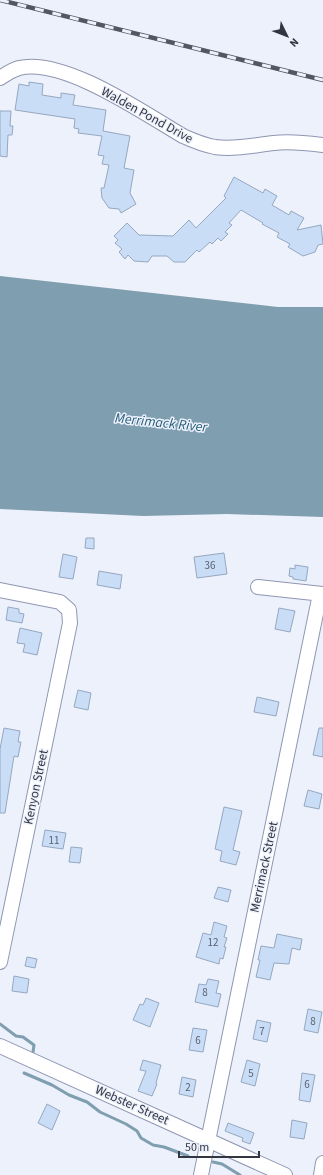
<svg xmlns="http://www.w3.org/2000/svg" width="323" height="1175" font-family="'Source Sans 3',sans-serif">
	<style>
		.water { fill: #7f9eaf }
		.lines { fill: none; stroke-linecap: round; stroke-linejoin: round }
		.stream { stroke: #7f9eaf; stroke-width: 3 }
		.building { fill: #c9ddf6; stroke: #95a8c0 }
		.minor-casing { stroke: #8f96b1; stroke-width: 16 }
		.minor { stroke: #fff; stroke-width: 14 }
		.rail-casing { stroke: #545762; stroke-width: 4.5 }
		.rail { stroke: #edf1fc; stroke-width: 3; stroke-dasharray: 9; stroke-linecap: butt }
		.labels { text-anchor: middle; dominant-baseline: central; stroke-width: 3; stroke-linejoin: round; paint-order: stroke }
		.number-label { font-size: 11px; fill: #58606e }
		.street-label { font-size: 13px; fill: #333641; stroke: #edf1fc }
		.water-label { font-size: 14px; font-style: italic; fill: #255d78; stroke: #edf1fc }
	</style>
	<rect width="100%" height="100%" fill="#edf1fc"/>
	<polygon class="water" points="0,276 278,307 323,307 323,517 227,514 143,516 0,509"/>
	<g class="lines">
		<g class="stream">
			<polyline points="0,1024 16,1036 23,1037 34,1045 33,1052"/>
			<polyline points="24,1073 52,1085 69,1095 87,1102 100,1112 126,1124 137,1131 141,1138 153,1145 164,1147 188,1156"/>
			<polyline points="213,1162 222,1164 240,1175"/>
		</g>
	</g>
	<g class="building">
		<polygon points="29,82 43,84 42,95 61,98 61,93 75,95 73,105 106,110 103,131 130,136 124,168 134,170 130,193 136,204 121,213 119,209 109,208 102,198 101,188 104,188 109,165 102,164 104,156 98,155 102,136 78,133 79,129 74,128 75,119 15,110 19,84 29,86"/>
		<polygon points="0,111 11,111 10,126 13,126 12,135 8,135 7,157 0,156"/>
		<polygon points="234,177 263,193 265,189 277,196 272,205 289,215 291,211 304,218 297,230 321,225 323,244 318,245 315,252 303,256 288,247 290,244 277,237 279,233 262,224 263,223 241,210 229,223 232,225 225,232 228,234 221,241 218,238 212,244 210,242 199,252 197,250 185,262 174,262 167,256 152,256 148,262 134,261 128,255 125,259 119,252 122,249 115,243 118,240 114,236 127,223 139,235 173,236 189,220 196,228 226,198 224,196"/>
		<polygon points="86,538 94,538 94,549 85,548"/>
		<polygon points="224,553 227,574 197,578 194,557"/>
		<polygon points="63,554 77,557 73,579 59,577"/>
		<polygon points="295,565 308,567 306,581 293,579 293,577 289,576 290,568 295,569"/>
		<polygon points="99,571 122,575 120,589 97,585"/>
		<polygon points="8,607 19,609 19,613 24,614 22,623 6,620"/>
		<polygon points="279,608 295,611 290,632 275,629"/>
		<polygon points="20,628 42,633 37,655 23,652 25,644 17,643"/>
		<polygon points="78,690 91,693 88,710 74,707"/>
		<polygon points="257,697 279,702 276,716 254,712"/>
		<polygon points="4,728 20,731 18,742 21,742 18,757 14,756 5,813 0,813 0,749"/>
		<polygon points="319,728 323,728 323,757 313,755"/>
		<polygon points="308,790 322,794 319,809 304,806"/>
		<polygon points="224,807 242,811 233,850 240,852 236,865 220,861 222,851 215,849"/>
		<polygon points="45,830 66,833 63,849 42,846"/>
		<polygon points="71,847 82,848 80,863 69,862"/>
		<polygon points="218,887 231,890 228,902 214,898"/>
		<polygon points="214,922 227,926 224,937 227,938 224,947 226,947 223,959 220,958 219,964 196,957 203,933 211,935"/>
		<polygon points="277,934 302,939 300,950 292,948 289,964 274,963 270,980 256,977 260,960 258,960 261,946 274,948"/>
		<polygon points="27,957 37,959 35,968 25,966"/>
		<polygon points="14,976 29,979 27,993 12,991"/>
		<polygon points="208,979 219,981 216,993 221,994 218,1007 195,1002 199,984 206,985"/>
		<polygon points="146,998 159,1003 150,1027 133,1020 140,1004 143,1005"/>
		<polygon points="308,1009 322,1012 318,1033 304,1030"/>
		<polygon points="257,1020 271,1023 267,1042 253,1039"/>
		<polygon points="193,1028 207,1030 203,1052 189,1050"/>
		<polygon points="143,1060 161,1065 156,1083 157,1084 152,1096 138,1091 146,1071 140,1070"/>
		<polygon points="247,1060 260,1064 255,1086 241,1082"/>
		<polygon points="302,1073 315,1075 310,1102 299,1100"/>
		<polygon points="182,1077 196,1080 193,1097 179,1094"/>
		<polygon points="47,1104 60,1111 52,1130 38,1123"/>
		<polygon points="292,1120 307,1123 304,1139 290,1137"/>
		<polygon points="228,1123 254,1133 250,1144 242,1141 243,1138 225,1131"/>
	</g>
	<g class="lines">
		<g class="minor-casing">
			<g id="minor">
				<path d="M0 78C6 74 12 70 19 68 64 57 145 114 183 136 194 141 204 145 215 147 235 150 255 145 274 143 290 141 307 143 323 145"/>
				<polyline points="258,587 323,594"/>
				<polyline points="0,590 60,602 69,610 70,623 0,962"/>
				<polyline points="0,1046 285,1175"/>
				<polyline points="201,1175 320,594"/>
				<polyline points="321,1175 323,1163"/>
			</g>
		</g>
		<use href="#minor" class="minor"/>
		<g class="rail-casing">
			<polyline id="rail" points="0,0 323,80"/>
		</g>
		<use href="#rail" class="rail"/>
	</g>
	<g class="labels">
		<g class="number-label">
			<text x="210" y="565">36</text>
			<text x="54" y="840">11</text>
			<text x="213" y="942">12</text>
			<text x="205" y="992">8</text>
			<text x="313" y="1021">8</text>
			<text x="262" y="1031">7</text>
			<text x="198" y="1040">6</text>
			<text x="251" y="1073">5</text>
			<text x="307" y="1084">6</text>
			<text x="188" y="1087">2</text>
		</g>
		<g class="street-label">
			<text transform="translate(147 115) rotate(29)">Walden Pond Drive</text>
			<text transform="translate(36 787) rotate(-78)">Kenyon Street</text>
			<text transform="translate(264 867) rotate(-78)">Merrimack Street</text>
			<text transform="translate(132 1105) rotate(24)">Webster Street</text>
		</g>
		<g class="water-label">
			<text transform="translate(161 423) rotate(6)">Merrimack River</text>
		</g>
	</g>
	<g transform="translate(287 36) rotate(133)" stroke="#edf1fc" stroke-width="3" paint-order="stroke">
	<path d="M0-3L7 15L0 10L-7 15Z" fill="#333641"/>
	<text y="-6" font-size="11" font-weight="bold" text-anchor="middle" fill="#333641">N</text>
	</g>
	<path d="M179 1151v6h80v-6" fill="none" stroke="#333641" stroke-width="2"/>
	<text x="185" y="1151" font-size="12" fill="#333641" stroke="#edf1fc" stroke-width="3" paint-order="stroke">50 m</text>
</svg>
